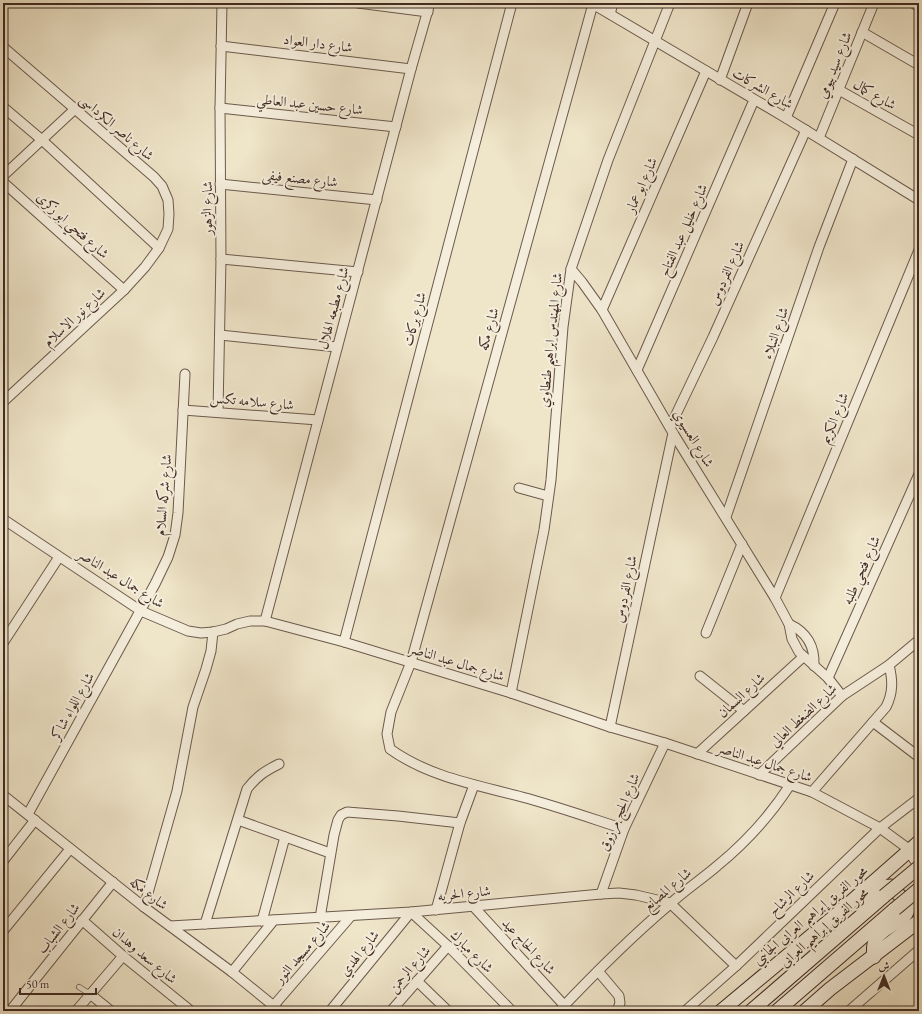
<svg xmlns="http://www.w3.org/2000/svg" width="922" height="1014" font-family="'EB Garamond',Amiri,serif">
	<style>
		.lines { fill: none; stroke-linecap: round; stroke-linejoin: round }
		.lane-casing { stroke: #6c5a4d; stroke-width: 6 }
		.street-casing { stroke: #6c5a4d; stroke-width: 11 }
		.secondary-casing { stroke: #402b24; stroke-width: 15 }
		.lane { stroke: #f5eedc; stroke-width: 4.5 }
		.street { stroke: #f5eedc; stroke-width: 9 }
		.secondary { stroke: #f5eedc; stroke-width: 13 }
		.secondary-bridge-casing { stroke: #402b24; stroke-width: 15; stroke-linecap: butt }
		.secondary-bridge { stroke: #f5eedc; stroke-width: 13 }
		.labels { text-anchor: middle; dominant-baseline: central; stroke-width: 4; stroke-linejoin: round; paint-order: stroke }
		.street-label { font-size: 14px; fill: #402b24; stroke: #f5eedc }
	</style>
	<rect width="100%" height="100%" fill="#efe5c9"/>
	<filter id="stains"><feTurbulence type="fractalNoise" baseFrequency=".005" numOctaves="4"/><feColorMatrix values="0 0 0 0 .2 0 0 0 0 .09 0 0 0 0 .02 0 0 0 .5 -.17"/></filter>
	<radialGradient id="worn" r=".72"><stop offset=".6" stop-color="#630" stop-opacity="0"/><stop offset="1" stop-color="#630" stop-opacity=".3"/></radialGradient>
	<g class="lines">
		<g class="lane-casing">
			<polyline id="lane" points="79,987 90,994"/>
		</g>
		<g class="street-casing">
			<g id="street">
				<polyline points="358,3 428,12"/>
				<polyline points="591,3 786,118 919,200"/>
				<polyline points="913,3 919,7"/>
				<path d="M593 4 411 662 391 712 387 734 390 749C429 777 477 785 522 797 556 806 590 818 624 829"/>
				<polyline points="610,14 613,3"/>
				<polyline points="862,32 919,65"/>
				<polyline points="221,46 411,69"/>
				<polyline points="3,47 154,177 162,186 168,200 169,214 168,229 159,248 145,267 124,290 3,402"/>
				<polyline points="720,80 748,3"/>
				<polyline points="839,90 919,135"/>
				<polyline points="3,107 42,140 159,248"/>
				<polyline points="220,108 396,127"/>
				<polyline points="786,118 835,3"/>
				<polyline points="819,138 874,3"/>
				<polyline points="3,176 75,109"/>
				<polyline points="3,182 124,290"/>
				<polyline points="220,184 377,200"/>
				<polyline points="221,259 358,272"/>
				<polyline points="571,269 582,282 602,310 673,433 775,598 789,624 792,639 799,652 828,678 842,696"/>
				<polyline points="602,310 706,71"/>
				<polyline points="220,335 337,347"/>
				<polyline points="637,370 754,100"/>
				<polyline points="183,410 318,420"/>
				<polyline points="218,412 221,259 220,108 222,3"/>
				<polyline points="670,427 713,337 806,130"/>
				<polyline points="519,488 548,496"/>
				<polyline points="726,517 819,247 853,159"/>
				<polyline points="3,519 141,611 188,631 201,633 213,632 226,629 237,624 250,621 265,621 344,642 511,693 610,727 665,743 812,792 880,828 910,850 913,858 919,866"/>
				<polyline points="775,598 919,250"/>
				<polyline points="265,621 411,69 430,3"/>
				<path d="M789 624C807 632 815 647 814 666"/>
				<polyline points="706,633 742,544"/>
				<polyline points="344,642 512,3"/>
				<polyline points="3,643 59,557"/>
				<polyline points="700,676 744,711"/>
				<polyline points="828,678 919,474"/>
				<polyline points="511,693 544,530 551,480 563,327 571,269 608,160 670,3"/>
				<polyline points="873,722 919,757"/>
				<polyline points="610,727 673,433"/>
				<polyline points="697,754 803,657"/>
				<polyline points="759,775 842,696 889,665 919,640"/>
				<path d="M812 792 886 707C893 693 893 681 889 665"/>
				<polyline points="3,795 144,907 232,972 280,1011"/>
				<polyline points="28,814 155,584 168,557 175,535 178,513 185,374"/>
				<polyline points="238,820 330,853"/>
				<polyline points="3,861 35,820"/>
				<polyline points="601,894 624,829 665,743"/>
				<polyline points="473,906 564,1005"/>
				<polyline points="144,907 177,791 193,707 206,669 211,651 213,632"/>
				<polyline points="436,910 460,823 474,785"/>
				<polyline points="320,918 334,835 338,820 341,815 347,812 398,816 460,823"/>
				<polyline points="82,920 123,956 191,1011"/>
				<polyline points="262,921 285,837"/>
				<path d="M205 924 247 789C257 776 265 771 279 764"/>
				<polyline points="170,926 411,912 601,894 619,893 636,895 670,903 736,966"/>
				<polyline points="3,931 70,849"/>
				<polyline points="598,971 619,996 620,1003 617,1011"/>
				<polyline points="232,972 274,920"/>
				<polyline points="417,981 448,1011"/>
				<polyline points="90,994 111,1011"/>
				<polyline points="10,1011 113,882"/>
				<polyline points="76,1011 123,956"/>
				<polyline points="269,1011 351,916"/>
				<polyline points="330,1011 411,912 448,946 512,1011"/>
				<polyline points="391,1011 448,946"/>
				<path d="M559 1011C594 974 631 937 670 904 685 890 702 879 717 866 745 843 770 816 790 785"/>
				<polyline points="685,1011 736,966 880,828 919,798"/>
				<polyline points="849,1011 919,950"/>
			</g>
		</g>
		<g class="secondary-casing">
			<g id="secondary">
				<path d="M869 898 882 887 891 886 908 905C911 922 880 926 875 941 873 946 873 951 874 957"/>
				<polyline points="721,1011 836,915 919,842"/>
				<polyline points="751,1011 884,896"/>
				<polyline points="777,1011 895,909"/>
				<polyline points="805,1011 830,989 919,921"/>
			</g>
		</g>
		<use href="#lane" class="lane"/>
		<use href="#street" class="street"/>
		<use href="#secondary" class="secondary"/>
		<g class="secondary-bridge-casing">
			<g id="secondary-bridge">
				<polyline points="884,896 919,867"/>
				<polyline points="895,909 919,889"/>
			</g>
		</g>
		<use href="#secondary-bridge" class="secondary-bridge"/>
	</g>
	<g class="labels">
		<g class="street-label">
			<text transform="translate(318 43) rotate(7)">شارع دار العواد</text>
			<text transform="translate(834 65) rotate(-68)">شارع سيد بيومي</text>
			<text transform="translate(763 88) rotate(30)">شارع الشركات</text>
			<text transform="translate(875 94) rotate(30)">شارع كمال</text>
			<text transform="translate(310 104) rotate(6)">شارع حسين عبد العاطي</text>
			<text transform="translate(117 127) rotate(41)">شارع ناصر الكرداسى</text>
			<text transform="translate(300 178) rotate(6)">شارع مصنع فيفى</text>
			<text transform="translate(641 185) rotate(-66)">شارع ابو عمار</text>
			<text transform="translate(207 208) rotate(-90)">شارع الزهور</text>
			<text transform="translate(73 225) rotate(42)">شارع فتحي ابو زكرى</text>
			<text transform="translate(683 230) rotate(-66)">شارع خليل عبد الفتاح</text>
			<text transform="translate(726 273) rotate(-66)">شارع الفردوس</text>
			<text transform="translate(333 308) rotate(-75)">شارع مطبعه الهلال</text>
			<text transform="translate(74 317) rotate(-43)">شارع نور الاسلام</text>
			<text transform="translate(414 319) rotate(-75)">شارع بركات</text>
			<text transform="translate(488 329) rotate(-74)">شارع مكه</text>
			<text transform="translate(775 333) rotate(-71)">شارع النبلاء</text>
			<text transform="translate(550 340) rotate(-84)">شارع المهندس ابراهيم طنطاوي</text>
			<text transform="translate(252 401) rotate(5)">شارع سلامه تكس</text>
			<text transform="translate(834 418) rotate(-68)">شارع الكريم</text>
			<text transform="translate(694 438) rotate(59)">شارع العسيوي</text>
			<text transform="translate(163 495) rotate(-85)">شارع شركه السلام</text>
			<text transform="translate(861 570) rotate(-66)">شارع فتحي طلبه</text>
			<text transform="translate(121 578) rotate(32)">شارع جمال عبد الناصر</text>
			<text transform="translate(625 589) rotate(-78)">شارع الفردوس</text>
			<text transform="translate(457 662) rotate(17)">شارع جمال عبد الناصر</text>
			<text transform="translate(741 695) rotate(-43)">شارع السمان</text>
			<text transform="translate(72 706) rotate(-61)">شارع اللواء شاكر</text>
			<text transform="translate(803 715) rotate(-43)">شارع الضغط العالي</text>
			<text transform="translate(765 762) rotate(18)">شارع جمال عبد الناصر</text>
			<text transform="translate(619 812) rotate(-67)">شارع الحج مرزوق</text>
			<text transform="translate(667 889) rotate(-40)">شارع المصانع</text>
			<text transform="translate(149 893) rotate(38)">شارع مكه</text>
			<text transform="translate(464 893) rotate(-6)">شارع الحريه</text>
			<text transform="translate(791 893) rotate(-44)">شارع الرشاح</text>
			<text transform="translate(810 915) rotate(-40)">محور الفريق إبراهيم العرابى الجانبي</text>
			<text transform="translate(824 927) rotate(-41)">محور الفريق إبراهيم العرابى</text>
			<text transform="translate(58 928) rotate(-52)">شارع الشباب</text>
			<text transform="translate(529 946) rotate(47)">شارع الحاج عيد</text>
			<text transform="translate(472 951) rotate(45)">شارع مبارك</text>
			<text transform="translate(302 952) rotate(-49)">شارع مسجد النور</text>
			<text transform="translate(359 953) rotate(-51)">شارع الهدي</text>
			<text transform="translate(145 955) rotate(40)">شارع سعد وهدان</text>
			<text transform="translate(409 969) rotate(-49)">شارع الرحمن</text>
		</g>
	</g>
	<rect width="922" height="1014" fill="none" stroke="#efe5c9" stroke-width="16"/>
	<rect x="4" y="4" width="914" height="1006" fill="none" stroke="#402b24" stroke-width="2"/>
	<rect x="8" y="8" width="906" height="998" fill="none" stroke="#402b24"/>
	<g transform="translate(884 976)" stroke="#f5eedc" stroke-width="3" paint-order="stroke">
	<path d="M0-3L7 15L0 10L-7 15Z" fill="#402b24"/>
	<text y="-6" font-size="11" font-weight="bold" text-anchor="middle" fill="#402b24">ش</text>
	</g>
	<path d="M20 988v6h76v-6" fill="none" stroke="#402b24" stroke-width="2"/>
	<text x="26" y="988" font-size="12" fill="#402b24" stroke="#f5eedc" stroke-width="3" paint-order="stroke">50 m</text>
	<rect width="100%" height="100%" filter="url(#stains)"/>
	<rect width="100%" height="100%" fill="url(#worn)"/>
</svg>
